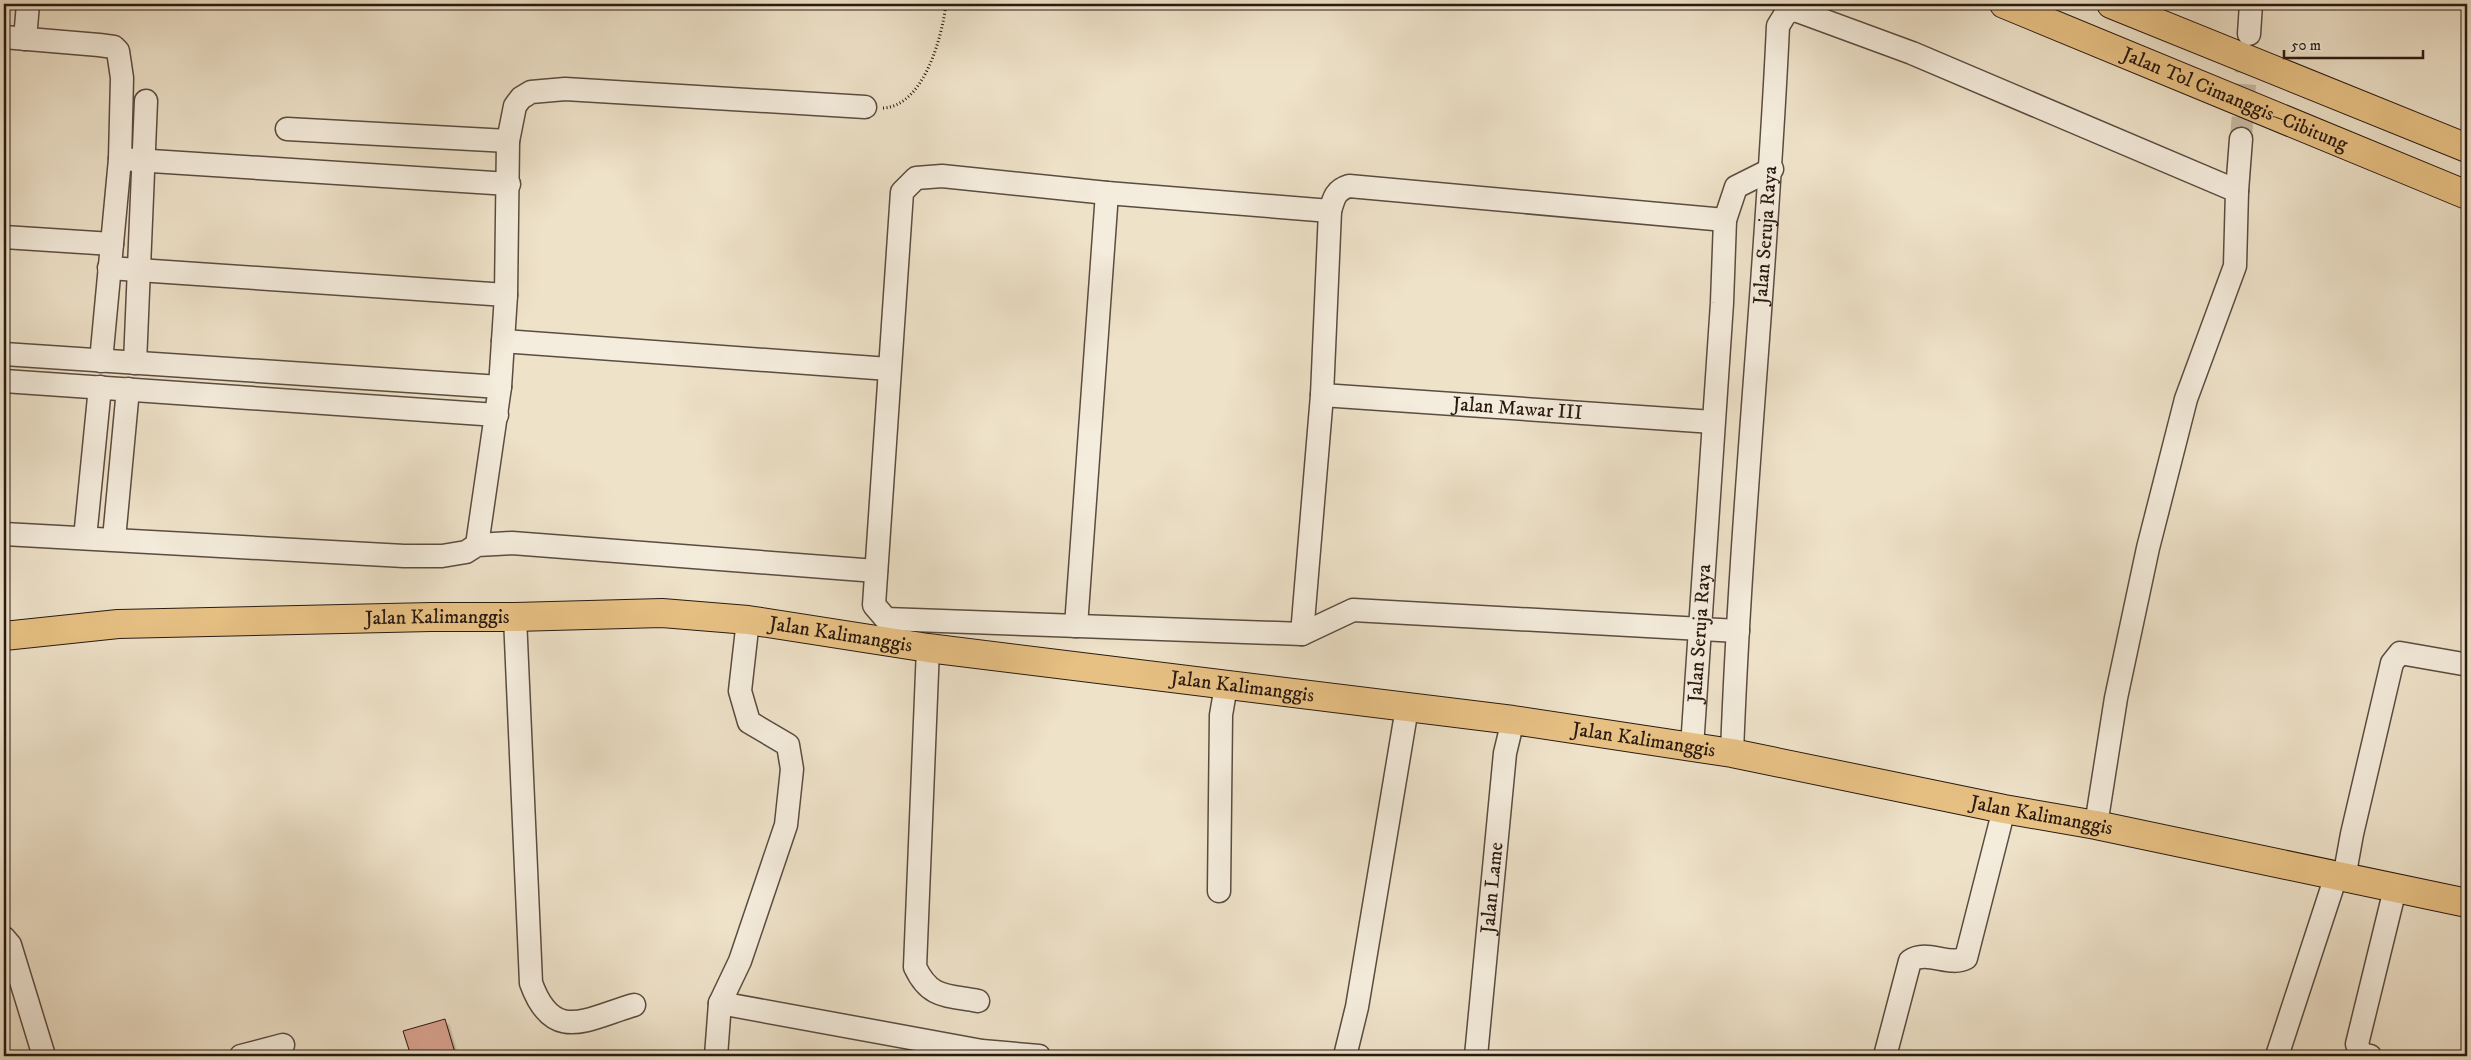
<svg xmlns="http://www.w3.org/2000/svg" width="2471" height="1060" font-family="'IM FELL DW Pica',serif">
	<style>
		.building { fill: #daa491; stroke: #2a1a12; filter: url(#shadow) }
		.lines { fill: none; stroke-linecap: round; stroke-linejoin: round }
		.minor-tunnel { stroke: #c7baa4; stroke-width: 22; stroke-dasharray: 22 11; stroke-linecap: butt }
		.minor-casing { stroke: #5b4c40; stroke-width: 25 }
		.major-casing { stroke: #2a1a12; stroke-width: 30 }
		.highway-casing { stroke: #2a1a12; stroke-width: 30 }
		.path { stroke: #2a1a12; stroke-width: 3; stroke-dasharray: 1 2.5; stroke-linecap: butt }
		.minor { stroke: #f4ecdc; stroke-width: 22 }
		.major { stroke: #e7c184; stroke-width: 28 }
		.highway { stroke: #e7c184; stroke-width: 28 }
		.labels { text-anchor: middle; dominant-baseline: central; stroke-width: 4; stroke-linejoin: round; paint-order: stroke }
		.street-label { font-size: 20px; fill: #2a1a12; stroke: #f4ecdc }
	</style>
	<defs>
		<filter id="shadow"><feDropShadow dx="3" dy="5.5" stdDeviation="1" flood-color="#0004"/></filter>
	</defs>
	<rect width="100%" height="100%" fill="#eee2c9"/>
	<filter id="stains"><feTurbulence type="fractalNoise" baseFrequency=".004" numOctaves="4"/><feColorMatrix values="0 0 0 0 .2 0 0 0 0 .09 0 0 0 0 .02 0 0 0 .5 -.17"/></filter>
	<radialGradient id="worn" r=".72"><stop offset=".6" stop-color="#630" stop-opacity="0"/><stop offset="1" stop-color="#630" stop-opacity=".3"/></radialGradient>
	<polygon class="building" points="445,1019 456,1056 411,1056 403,1031"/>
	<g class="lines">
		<polyline class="minor-tunnel" points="2241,139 2248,43"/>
		<g class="minor-casing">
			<g id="minor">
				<polyline points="2249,34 2251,4"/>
				<polyline points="4,37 99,45 114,47 118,51 122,78 120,159 101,361"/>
				<polyline points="25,39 28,4"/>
				<polyline points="287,129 508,141"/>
				<polyline points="120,159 509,184"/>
				<polyline points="1330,211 1107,193 942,176 916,178 902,192 874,605 886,619 1302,634 1353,610 1738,631"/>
				<polyline points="4,237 112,244"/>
				<polyline points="109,268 506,295"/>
				<polyline points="503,341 889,369"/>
				<polyline points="4,354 500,387"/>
				<polyline points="135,363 146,101"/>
				<polyline points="4,381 497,415"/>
				<path id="s1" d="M1322 395 1713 422"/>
				<polyline points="4,534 404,556 442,556 466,552 477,545 512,543 876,571"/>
				<polyline points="85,538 100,387"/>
				<polyline points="114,539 128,389"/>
				<polyline points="477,545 500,387 506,295 508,141 515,106 521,98 531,92 565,89 865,107"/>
				<path d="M515 617 531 983C553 1044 586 1019 634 1005"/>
				<polyline points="1076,626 1107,193"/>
				<path d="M1302 634 1322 395 1330 211C1334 197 1336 190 1349 186L1725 220"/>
				<path d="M928 648 915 967C930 999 947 995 978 1001"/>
				<path id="s2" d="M1692 747 1722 303 1725 220 1736 187 1772 169"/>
				<path id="s3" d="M1732 753C1741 510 1767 268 1778 26L1786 13 1795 10 1912 53 2237 191"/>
				<polyline points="2096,825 2116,698 2148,548 2186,399 2235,266 2237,191 2241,139"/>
				<polyline points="2344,878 2352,834 2392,663 2400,653 2463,664"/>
				<polyline points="1219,891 1221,715 1226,686"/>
				<polyline points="4,938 10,945 44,1056"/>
				<polyline points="720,1003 982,1051 1039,1056"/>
				<polyline points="241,1056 283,1045"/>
				<polyline points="716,1056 720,1003 740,961 786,825 792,769 788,745 749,722 740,691 748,620"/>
				<polyline points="1345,1056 1357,1007 1407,708"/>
				<path id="s4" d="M1476 1056 1505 753 1513 720"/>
				<path d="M1885 1056 1910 961C1927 949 1949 967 1966 958L2004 809"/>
				<polyline points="2277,1056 2336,876"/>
				<polyline points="2370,1056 2361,1054 2357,1044 2395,889"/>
			</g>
		</g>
		<g class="major-casing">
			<g id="major">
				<path id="s5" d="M4 636 118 624 431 617H515L662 613 748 620 928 648 1513 720 1732 753 2004 809 2096 825 2467 903"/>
			</g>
		</g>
		<g class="highway-casing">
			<g id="highway">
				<path id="s6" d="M2004 4 2467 195"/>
				<polyline points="2111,4 2467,148"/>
			</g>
		</g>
		<path class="path" d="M883 108C924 106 942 37 946 4"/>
		<use href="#minor" class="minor"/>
		<use href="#major" class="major"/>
		<use href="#highway" class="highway"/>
	</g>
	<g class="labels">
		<g class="street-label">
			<text stroke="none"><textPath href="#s6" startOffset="250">Jalan Tol Cimanggis–Cibitung</textPath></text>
			<text stroke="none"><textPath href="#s3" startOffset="519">Jalan Seruja Raya</textPath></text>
			<text stroke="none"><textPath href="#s1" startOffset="196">Jalan Mawar III</textPath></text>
			<text stroke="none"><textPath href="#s5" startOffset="434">Jalan Kalimanggis</textPath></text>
			<text stroke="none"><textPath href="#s2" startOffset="114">Jalan Seruja Raya</textPath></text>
			<text stroke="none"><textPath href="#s5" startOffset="839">Jalan Kalimanggis</textPath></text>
			<text stroke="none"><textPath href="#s5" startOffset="1244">Jalan Kalimanggis</textPath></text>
			<text stroke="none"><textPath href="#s5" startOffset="1649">Jalan Kalimanggis</textPath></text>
			<text stroke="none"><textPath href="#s5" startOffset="2054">Jalan Kalimanggis</textPath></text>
			<text stroke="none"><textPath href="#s4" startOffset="169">Jalan Lame</textPath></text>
		</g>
	</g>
	<rect width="2471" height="1060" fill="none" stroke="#eee2c9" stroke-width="20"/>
	<rect x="5" y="5" width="2461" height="1050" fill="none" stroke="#2a1a12" stroke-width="2.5"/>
	<rect x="10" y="10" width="2451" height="1040" fill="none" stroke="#2a1a12"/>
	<path d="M2284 50v8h139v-8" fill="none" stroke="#2a1a12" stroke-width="2.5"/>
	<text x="2291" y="50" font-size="15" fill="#2a1a12" stroke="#f4ecdc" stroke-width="4" paint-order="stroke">50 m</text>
	<rect width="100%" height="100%" filter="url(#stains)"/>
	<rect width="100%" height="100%" fill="url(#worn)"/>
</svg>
